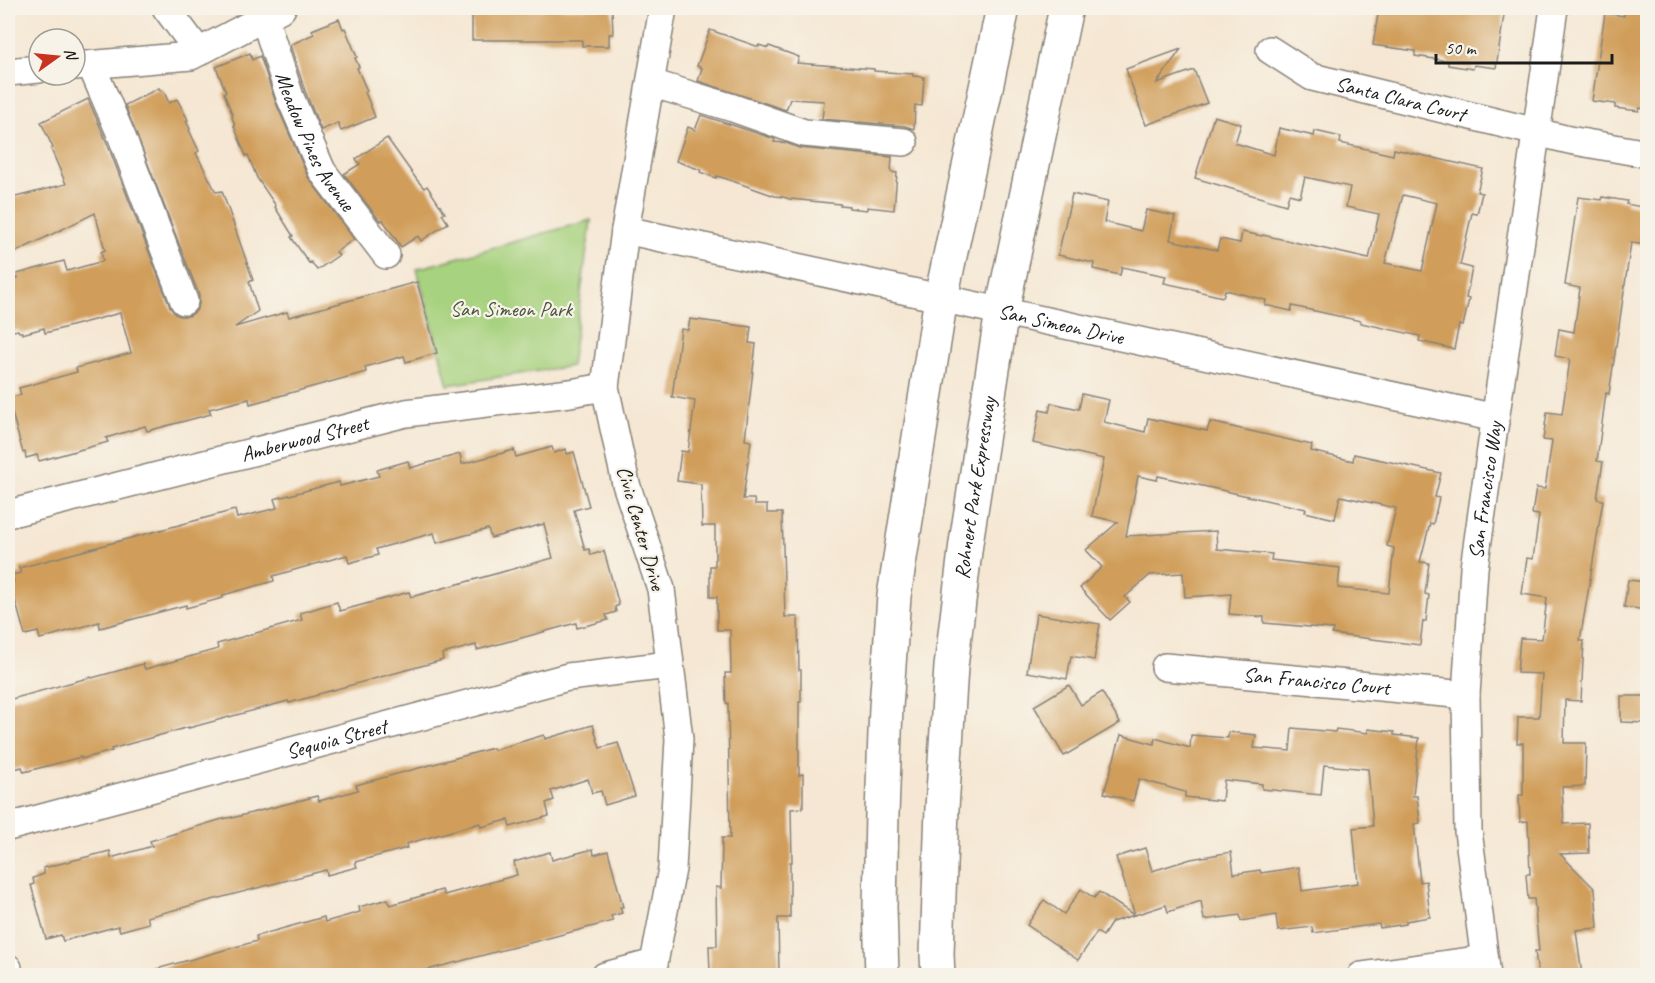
<svg xmlns="http://www.w3.org/2000/svg" width="1655" height="983" font-family="Caveat,sans-serif">
	<style>
		.green { fill: #a7d27f; stroke: #62774e; stroke-width: 1.5 }
		.building { fill: #d09e5a; fill-rule: evenodd }
		.lines { fill: none; stroke-linecap: round; stroke-linejoin: round }
		.minor-casing { stroke: #888278; stroke-width: 30 }
		.major-casing { stroke: #888278; stroke-width: 36 }
		.minor { stroke: #fff; stroke-width: 27 }
		.major { stroke: #fff; stroke-width: 33 }
		.labels { text-anchor: middle; dominant-baseline: central; stroke-width: 4.5; stroke-linejoin: round; paint-order: stroke }
		.street-label { font-size: 21px; fill: #1c1c1c; stroke: #f7f3e8 }
		.park-label { font-size: 21px; fill: #46533a; stroke: #f7f3e8 }
	</style>
	<rect width="100%" height="100%" fill="#f7f3e8"/>
	<filter id="ink" filterUnits="userSpaceOnUse"><feTurbulence type="fractalNoise" baseFrequency=".0167" numOctaves="2"/><feDisplacementMap in="SourceGraphic" scale="12" xChannelSelector="R" yChannelSelector="G"/><feConvolveMatrix kernelMatrix="1 2 1 2 8 2 1 2 1" color-interpolation-filters="sRGB"/></filter>
	<filter id="wash" filterUnits="userSpaceOnUse"><feTurbulence type="fractalNoise" baseFrequency=".008" numOctaves="4" result="noise"/><feDisplacementMap in="SourceGraphic" scale="24" xChannelSelector="R" yChannelSelector="G"/><feGaussianBlur stdDeviation="1.35" result="paint"/><feColorMatrix in="noise" values="0 0 0 0 0 0 0 0 0 0 0 0 0 0 0 0 0 1.4 0 .05"/><feComposite in="paint" operator="in"/></filter>
	<g filter="url(#wash)">
		<rect width="100%" height="100%" fill="#f5e7d3"/>
		<polygon class="green" points="591,220 571,366 448,385 417,269"/>
		<g id="blocks">
			<g class="building">
				<polygon points="472,8 612,8 613,34 609,34 609,46 582,46 582,40 472,40"/>
				<polygon points="1379,8 1505,8 1496,68 1474,65 1473,69 1448,65 1448,61 1415,56 1415,51 1373,45"/>
				<polygon points="1625,8 1647,8 1647,109 1640,108 1639,111 1615,108 1615,104 1592,101 1605,13 1624,16"/>
				<polygon points="339,19 343,29 345,28 357,57 355,58 359,67 357,68 367,91 365,92 375,117 341,131 338,123 321,130 305,91 290,45 314,34 312,30"/>
				<polygon points="710,30 759,47 759,45 768,48 769,46 799,57 797,63 874,69 874,71 913,74 913,76 924,77 922,106 915,105 914,129 905,126 822,119 824,101 790,99 786,110 698,81 702,68 697,66"/>
				<polygon points="1181,49 1157,83 1194,70 1207,103 1146,125 1126,69"/>
				<polygon points="250,53 252,60 260,56 276,103 308,177 354,239 336,252 339,255 317,270 311,262 309,263 291,237 293,236 275,207 276,206 257,178 248,155 246,156 234,126 235,126 232,117 233,116 224,93 226,92 216,67"/>
				<polygon points="159,88 161,91 163,90 169,103 177,99 188,120 186,121 190,129 189,130 199,151 196,153 216,192 222,191 253,280 249,282 258,311 235,327 287,312 289,317 417,282 437,353 406,362 404,356 365,367 366,372 250,404 249,399 209,409 211,414 147,431 145,426 106,438 108,442 39,461 37,455 26,458 25,452 23,453 8,398 21,395 19,388 77,372 76,368 131,353 120,313 45,333 44,328 22,334 22,332 19,332 18,330 8,332 8,280 18,278 17,274 64,261 67,271 103,261 101,252 105,250 95,213 12,254 8,235 8,199 66,184 51,149 53,148 41,122 88,99 107,143 170,307 175,314 181,316 189,316 196,311 199,304 199,295 125,105"/>
				<polygon points="701,115 775,139 774,142 786,143 799,148 892,157 891,172 897,173 894,210 867,207 867,210 849,208 849,206 840,205 840,204 790,199 783,197 775,196 727,179 717,176 716,178 700,172 701,170 676,161 688,127 695,130"/>
				<path d="M1214 116 1241 124 1235 143 1274 155 1279 128 1314 136 1315 131 1341 137 1340 143 1393 155 1394 149 1483 169 1477 192 1482 193 1477 214 1472 213 1460 265 1472 268 1466 298 1469 299 1463 326 1459 325 1454 349 1419 341 1420 336 1361 323V321L1292 306 1291 311 1265 305 1266 300 1225 290 1223 297 1197 291V290L1164 283 1166 276 1122 267 1120 275 1093 269 1094 263 1058 255 1072 194 1108 202 1104 222 1141 231 1146 210 1175 216 1170 240 1217 250 1220 239 1240 243 1242 232 1262 236 1263 235 1369 259 1379 214 1346 207 1350 187 1305 177 1300 197 1289 194 1286 205 1195 178ZM1403 195 1437 203 1422 271 1385 263Z"/>
				<polygon points="387,138 417,180 424,188 427,186 445,213 442,214 448,223 421,241 418,236 401,247 383,220 380,221 344,174 360,164 356,159"/>
				<polygon points="1578,197 1602,200 1602,197 1627,201 1626,204 1647,208 1647,245 1631,243 1609,394 1606,393 1597,461 1603,462 1597,499 1603,500 1580,641 1584,641 1581,701 1565,700 1564,743 1586,743 1585,786 1562,787 1564,824 1588,823 1589,853 1560,854 1595,889 1598,928 1576,930 1582,975 1538,975 1535,951 1539,951 1534,899 1528,899 1526,874 1530,874 1528,821 1520,822 1519,795 1523,795 1523,743 1517,743 1518,717 1539,717 1542,674 1517,673 1520,638 1542,639 1547,598 1522,594 1527,558 1533,559 1539,515 1532,514 1536,488 1545,489 1552,441 1543,440 1547,412 1562,414 1570,359 1555,356 1559,329 1574,332 1580,288 1565,285"/>
				<polygon points="690,319 751,327 749,343 756,344 745,440 751,441 743,499 754,499 755,505 767,505 767,513 782,513 785,617 798,617 799,670 801,670 801,702 799,702 799,775 803,774 803,808 791,809 792,862 790,862 790,918 778,918 779,972 710,973 709,946 717,946 716,887 721,888 722,838 730,838 728,703 726,703 725,673 731,673 730,630 717,630 717,597 710,597 710,566 715,566 715,526 702,526 701,484 677,481 681,451 688,452 695,401 672,397 681,329 688,330"/>
				<path d="M1082 394 1109 400 1104 422 1145 432 1148 418 1207 431 1210 422 1312 445 1311 451 1353 461 1354 454 1441 473 1435 497 1439 498 1433 524 1430 523 1420 562 1429 563 1425 594 1429 595 1426 621H1423L1420 645 1332 634 1333 629 1264 623V617L1229 614 1231 594 1185 597 1183 573 1150 575 1125 597 1130 602 1110 620 1080 588 1102 567 1086 550 1118 522 1092 516 1104 459 1033 443 1040 410 1049 412 1051 403 1079 409ZM1138 476 1157 480 1158 476 1306 509 1305 512 1335 519 1340 496 1396 508 1387 546 1394 548 1389 593 1338 588 1340 568 1271 560 1272 554 1217 549 1216 531 1126 536Z"/>
				<polygon points="552,447 554,453 566,449 567,454 574,452 589,506 574,510 585,550 589,549 591,555 604,551 619,605 615,607 616,612 606,615 608,620 577,628 576,623 477,650 476,645 442,654 443,660 318,694 318,695 289,703 288,701 189,728 189,727 111,749 112,751 81,759 81,757 24,772 22,767 11,770 8,757 8,700 91,677 92,678 143,664 145,669 218,649 217,644 302,620 300,613 337,602 340,611 409,592 411,597 553,558 544,524 491,538 488,529 437,543 434,533 376,549 378,555 349,563 347,555 273,576 274,581 223,595 223,598 186,608 186,605 100,628 99,622 40,639 38,632 25,635 10,582 14,582 12,575 21,573 19,568 235,510 237,518 277,508 274,499 339,482 340,486 379,476 377,470 408,461 410,468 460,454 462,464 514,450 516,457"/>
				<polygon points="1628,580 1647,582 1647,610 1624,607"/>
				<polygon points="1036,614 1100,624 1094,660 1071,656 1067,679 1027,672"/>
				<polygon points="1069,685 1081,705 1102,692 1120,723 1064,756 1034,706"/>
				<polygon points="1621,696 1647,696 1647,723 1621,722"/>
				<polygon points="593,725 600,748 618,743 635,796 605,805 601,791 592,793 588,779 551,791 554,800 546,803 549,816 510,827 508,820 481,827 480,823 406,844 407,848 355,862 357,867 327,875 326,870 147,917 149,923 120,931 118,926 63,941 61,935 46,939 31,885 34,884 33,878 44,874 43,868 110,851 111,858 152,846 150,841 219,820 232,817 232,818 317,796 319,801 358,790 356,785 493,748 494,750 544,735 545,739"/>
				<polygon points="1292,728 1335,732 1336,729 1368,733 1368,729 1394,732 1394,735 1419,738 1413,796 1417,796 1420,823 1414,824 1420,882 1426,881 1430,917 1406,921 1406,924 1380,928 1379,924 1313,933 1312,927 1278,931 1276,915 1241,921 1240,915 1204,920 1201,901 1168,912 1166,905 1135,915 1116,857 1145,848 1152,871 1191,859 1231,852 1234,874 1260,870 1261,873 1299,867 1302,891 1358,883 1353,828 1373,826 1368,769 1324,765 1321,795 1262,789 1262,784 1224,780 1222,801 1185,797 1185,792 1139,779 1133,801 1104,793 1121,735 1154,744 1155,738 1190,748 1191,735 1228,738 1228,732 1256,735 1254,748 1290,751"/>
				<polygon points="593,849 594,855 608,851 623,907 620,907 622,913 611,916 613,921 408,975 154,975 153,970 257,941 256,936 324,917 325,922 360,912 359,907 388,899 390,905 442,890 444,895 517,875 514,862 550,852 552,860"/>
				<polygon points="1081,889 1094,898 1099,892 1134,915 1112,922 1103,936 1097,932 1078,960 1027,925 1044,900 1064,914"/>
			</g>
		</g>
	</g>
	<g filter="url(#ink)">
		<use href="#blocks" fill-opacity="0" stroke="#888278" stroke-width="1.5"/>
		<g class="lines">
			<g class="minor-casing">
				<g id="minor">
					<polyline points="166,8 199,52"/>
					<path id="s1" d="M264 17 290 97 322 171 386 255"/>
					<path id="s2" d="M1270 50 1312 77 1569 140 1648 154"/>
					<polyline points="91,65 122,137 184,301"/>
					<polyline points="75,66 191,56 282,8"/>
					<polyline points="8,72 39,69"/>
					<polyline points="651,83 733,108 804,133 904,142"/>
					<path id="s3" d="M625 230 1496 418"/>
					<path id="s4" d="M8 514 406 413 570 393 605 387"/>
					<path id="s5" d="M1165 667 1466 695"/>
					<path id="s6" d="M8 827 568 677 669 665"/>
					<polyline points="8,968 9,976"/>
					<polyline points="605,976 654,963"/>
					<polyline points="653,976 654,963 672,869 679,739 661,589 626,484 605,387 625,230 663,8"/>
					<polyline points="1361,976 1484,959"/>
					<path id="s7" d="M1487 976 1468 831 1466 695 1474 568 1554 8"/>
				</g>
			</g>
			<g class="major-casing">
				<g id="major">
					<polyline points="882,976 880,907 882,814 886,707 894,596 941,298 1003,8"/>
					<path id="s8" d="M938 976 937 954 942 808 951 667 966 543 1002 311 1066 8"/>
				</g>
			</g>
			<use href="#minor" class="minor"/>
			<use href="#major" class="major"/>
		</g>
	</g>
	<g class="labels">
		<g class="street-label">
			<text stroke="none"><textPath href="#s2" startOffset="141">Santa Clara Court</textPath></text>
			<text stroke="none"><textPath href="#s1" startOffset="135">Meadow Pines Avenue</textPath></text>
			<text stroke="none"><textPath href="#s3" startOffset="446">San Simeon Drive</textPath></text>
			<text stroke="none"><textPath href="#s4" startOffset="306">Amberwood Street</textPath></text>
			<text stroke="none"><textPath href="#s8" startOffset="490">Rohnert Park Expressway</textPath></text>
			<text stroke="none"><textPath href="#s7" startOffset="488">San Francisco Way</textPath></text>
			<text transform="translate(641 528) rotate(74)">Civic Center Drive</text>
			<text stroke="none"><textPath href="#s5" startOffset="152">San Francisco Court</textPath></text>
			<text stroke="none"><textPath href="#s6" startOffset="340">Sequoia Street</textPath></text>
		</g>
		<g class="park-label">
			<text x="511" y="309">San Simeon Park</text>
		</g>
	</g>
	<rect width="1655" height="983" fill="none" stroke="#f7f3e8" stroke-width="30"/>
	<g transform="translate(57 57) rotate(75)"><circle r="28" fill="#f7f3e8" stroke="#9f9d96" stroke-width="1.5"/>
	<path d="M0-4.5L10 22L0 15L-10 22Z" fill="#c8321e"/>
	<text y="-9" font-size="16" font-weight="bold" text-anchor="middle" fill="#1c1c1c">N</text>
	</g>
	<path d="M1436 54v9h176v-9" fill="none" stroke="#1c1c1c" stroke-width="3"/>
	<text x="1445" y="54" font-size="18" fill="#1c1c1c" stroke="#f7f3e8" stroke-width="4.5" paint-order="stroke">50 m</text>
</svg>
